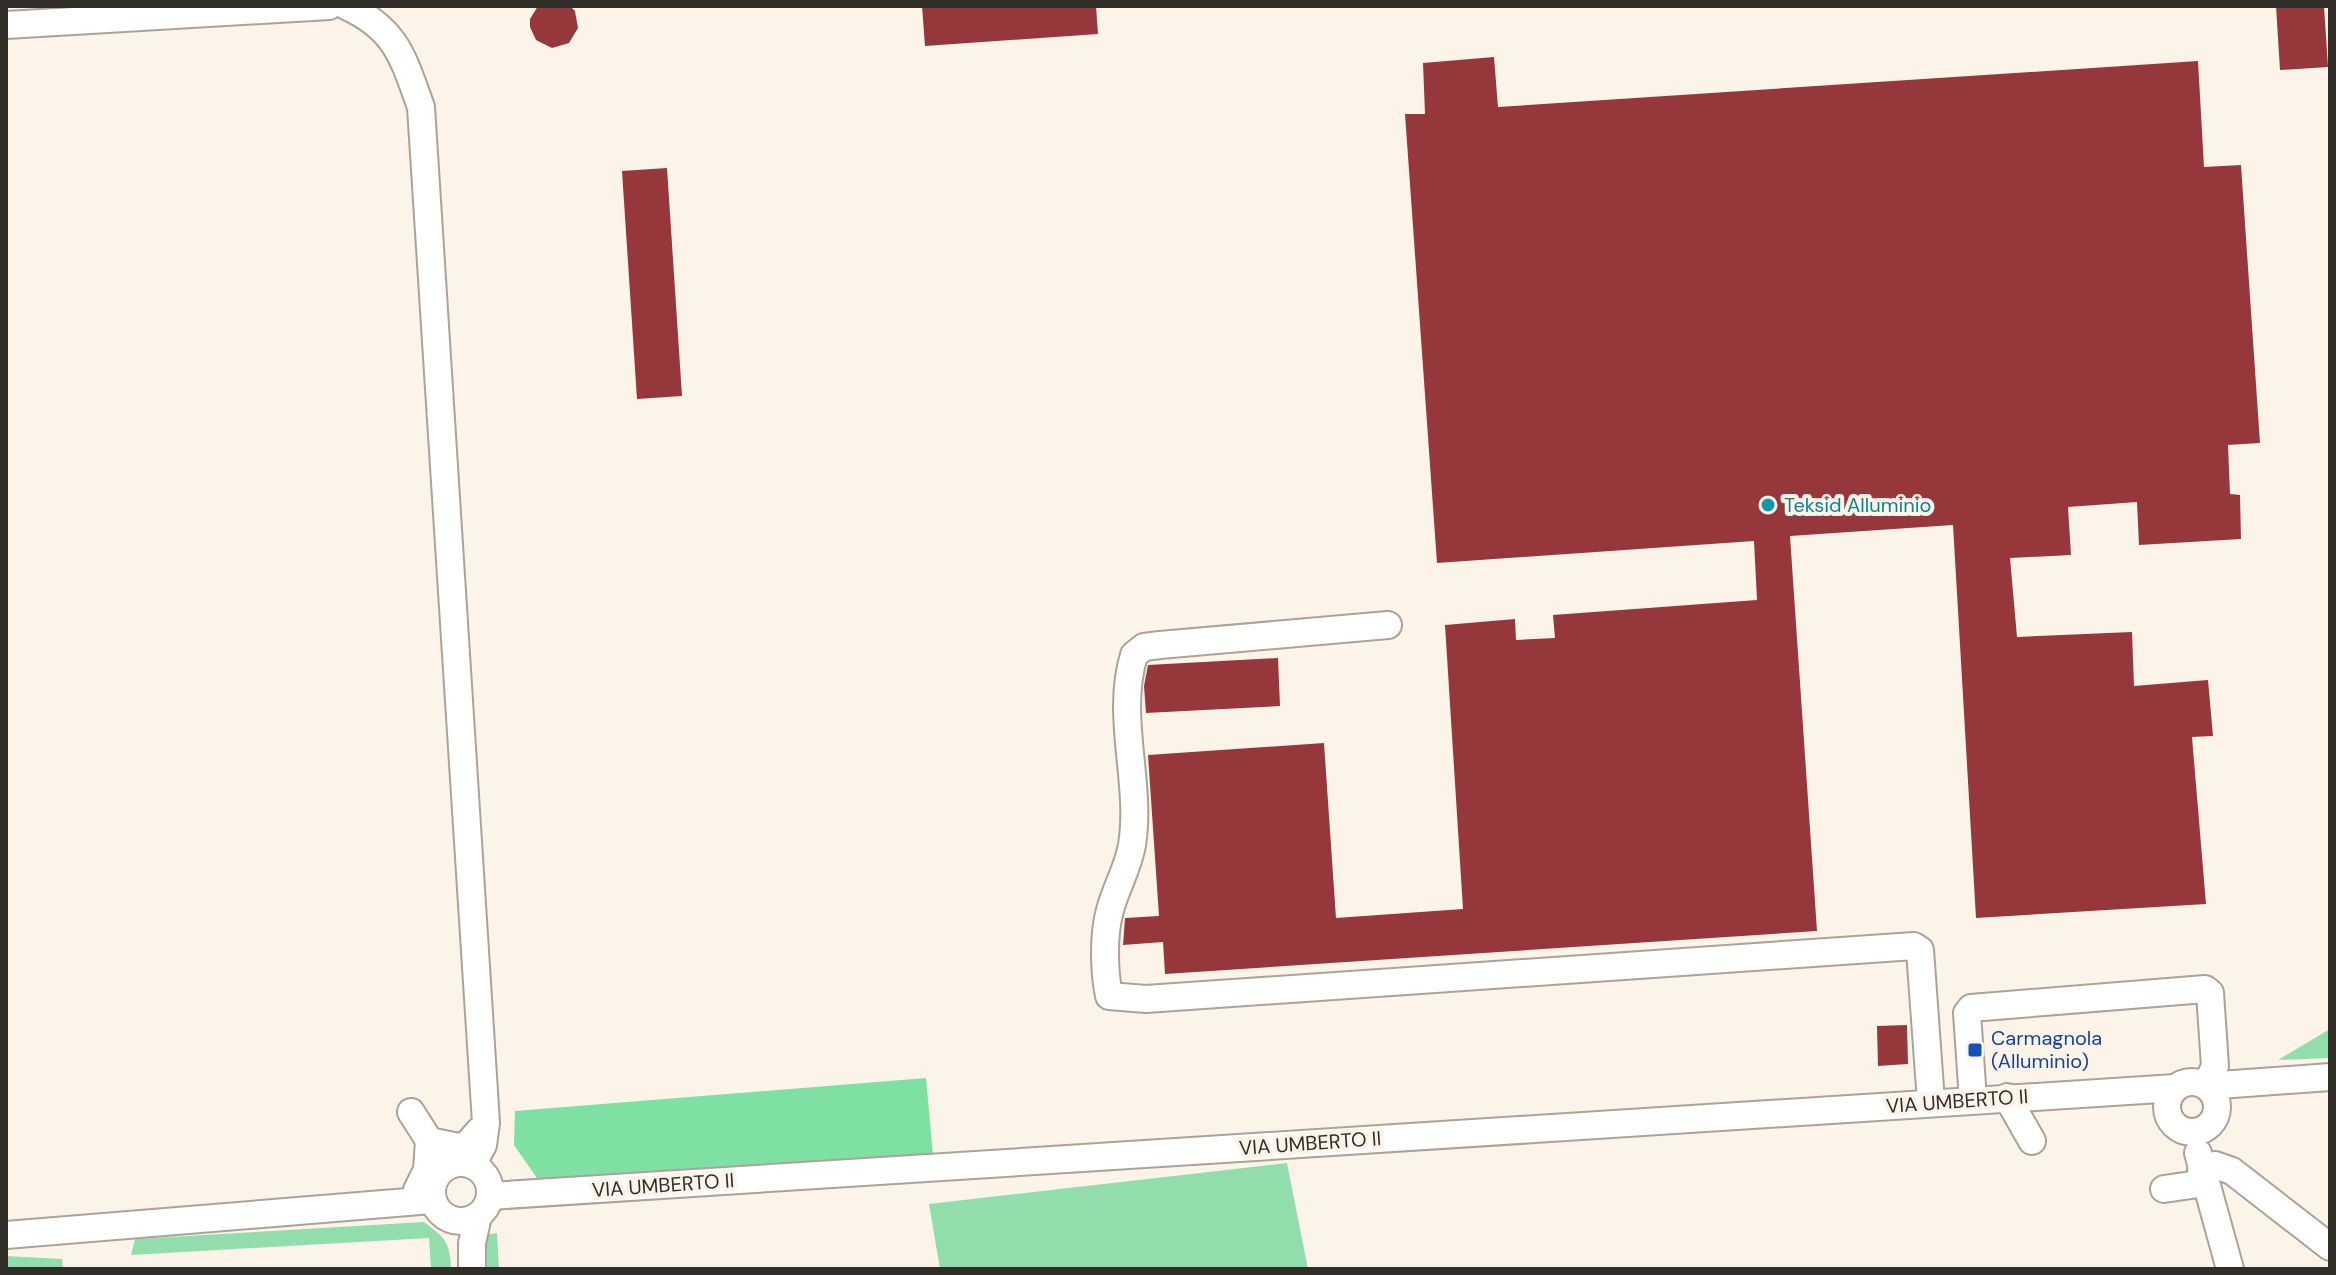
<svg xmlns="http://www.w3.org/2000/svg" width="2336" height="1275" font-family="'DM Sans',sans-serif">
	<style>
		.green { fill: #92ddac }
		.forest { fill: #7fe0a3 }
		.building { fill: #96373c }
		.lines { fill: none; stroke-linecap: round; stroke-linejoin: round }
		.minor-casing { stroke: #aba398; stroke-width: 30 }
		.minor { stroke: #fff; stroke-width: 26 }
		.culture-dot { fill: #0f9aa8; stroke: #fdf4e9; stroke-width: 3 }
		.transit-dot { fill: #1a4fb4; stroke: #fdf4e9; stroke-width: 3 }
		.labels { text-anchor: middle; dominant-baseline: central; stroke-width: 8; stroke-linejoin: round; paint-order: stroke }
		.culture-label { font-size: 20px; fill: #0d838f; stroke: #fdf4e9; text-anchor: start }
		.transit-label { font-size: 20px; fill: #164399; stroke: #fdf4e9; text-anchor: start }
		.street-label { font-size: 20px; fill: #312e29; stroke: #fdf4e9 }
	</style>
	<rect width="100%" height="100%" fill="#fdf4e9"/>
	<g class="green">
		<polygon points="2330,1029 2330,1058 2278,1060"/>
		<polygon points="1287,1163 1308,1269 940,1269 929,1204"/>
		<path d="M424 1222C445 1238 450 1241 451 1269H431L429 1238 131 1255 135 1239Z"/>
		<polygon points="497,1233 499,1269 479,1269 485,1235"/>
		<polygon points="6,1256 62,1259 63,1269 6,1269"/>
	</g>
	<polygon class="forest" points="926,1078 933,1156 541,1184 514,1145 515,1111"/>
	<g class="building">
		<polygon points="538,6 570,6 575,11 578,28 569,43 552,48 536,40 530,27 530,19"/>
		<polygon points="922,6 1096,6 1098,34 925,46"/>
		<polygon points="2276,6 2324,6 2328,67 2280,70"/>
		<polygon points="1494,57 1498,107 2198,61 2204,167 2241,165 2260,443 2228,445 2230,494 2240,495 2241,539 2139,545 2137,502 2068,507 2071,555 2010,558 2017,637 2132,632 2134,686 2208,680 2213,736 2192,737 2206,904 1976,918 1953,525 1790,536 1817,931 1165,974 1163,942 1123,945 1125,918 1159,916 1148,755 1324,743 1336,918 1463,909 1445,625 1515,619 1516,640 1555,638 1553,615 1757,600 1754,541 1437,563 1405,114 1425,114 1423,63"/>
		<polygon points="667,168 682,396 637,399 622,171"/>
		<polygon points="1278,658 1280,706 1146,713 1144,686 1148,665"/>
		<polygon points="1907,1025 1908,1064 1878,1066 1877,1026"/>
	</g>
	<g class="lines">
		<g class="minor-casing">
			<g id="minor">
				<path d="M346 6C397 29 403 58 421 107L486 1123 483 1145 472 1165"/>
				<polyline points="6,25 329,6"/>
				<path d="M1388 625 1160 645 1144 647 1134 655C1115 717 1142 782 1132 845 1128 868 1116 888 1110 910 1103 935 1104 971 1109 996L1146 999 1914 946 1920 950 1931 1102"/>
				<circle cx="2192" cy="1107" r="25"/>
				<polyline points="2206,1086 2330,1077"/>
				<polyline points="2007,1097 2032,1141"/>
				<polyline points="1973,1100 1967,1013 1971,1008 2205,989 2210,993 2215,1066 2206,1086"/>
				<polyline points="411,1112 437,1153"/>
				<polyline points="2198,1153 2230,1269"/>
				<circle cx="461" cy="1192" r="29"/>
				<polyline points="2201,1169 2215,1165 2232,1171 2330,1247"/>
				<polyline points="2164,1189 2205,1183"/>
				<polyline points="417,1190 427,1170 429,1141 464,1148 479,1131"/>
				<polyline points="490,1196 2175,1088"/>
				<polyline points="6,1235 432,1200"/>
				<polyline points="472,1269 472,1243 478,1216"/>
			</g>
		</g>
		<use href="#minor" class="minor"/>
	</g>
	<circle class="culture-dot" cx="1768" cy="505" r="8"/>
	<rect class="transit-dot" x="1967" y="1042" width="16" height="16" rx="4"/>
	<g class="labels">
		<g class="culture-label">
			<text x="1784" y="505">Teksid Alluminio</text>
		</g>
		<g class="transit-label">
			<text x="1991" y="1038">Carmagnola<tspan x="1991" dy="23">(Alluminio)</tspan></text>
		</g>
		<g class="street-label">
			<text transform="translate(1957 1101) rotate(-4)">VIA UMBERTO II</text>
			<text transform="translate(1310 1143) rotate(-4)">VIA UMBERTO II</text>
			<text transform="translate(663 1185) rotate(-4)">VIA UMBERTO II</text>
		</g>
	</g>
	<rect width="2336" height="1275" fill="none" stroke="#312e29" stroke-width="16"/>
</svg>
